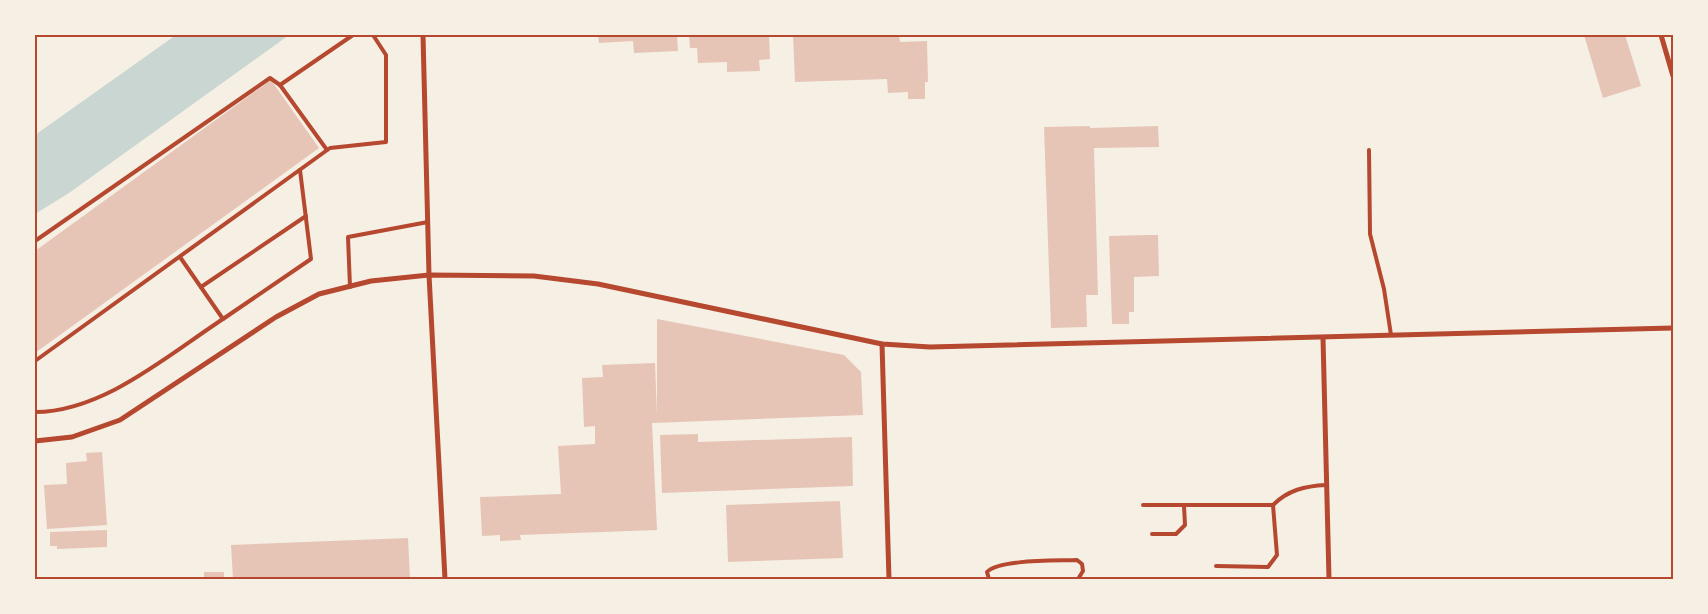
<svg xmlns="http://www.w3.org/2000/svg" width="1708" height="614" font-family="Rubik,sans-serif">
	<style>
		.water { fill: #c9d6d2 }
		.building { fill: #e6c5b7 }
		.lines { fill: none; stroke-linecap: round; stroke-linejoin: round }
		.service { stroke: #b5482f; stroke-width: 4 }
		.minor { stroke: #b5482f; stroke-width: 5 }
		.neatline { fill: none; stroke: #b5482f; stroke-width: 2 }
	</style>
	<rect width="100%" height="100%" fill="#f6efe4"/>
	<polygon class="water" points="176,35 289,35 69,193 35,214 35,135"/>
	<g class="building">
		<polygon points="598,35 677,35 678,51 634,53 633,41 599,43"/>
		<polygon points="689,35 769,35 770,59 759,60 760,71 727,72 727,62 698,63 697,48 690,48"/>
		<polygon points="793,35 899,35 900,42 927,41 928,82 925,82 925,99 908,99 908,92 888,93 887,79 795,82"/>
		<polygon points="1584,35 1625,35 1641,86 1603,98"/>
		<polygon points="271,80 319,148 35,353 35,251"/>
		<polygon points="1090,126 1090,128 1158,126 1159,147 1094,148 1098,295 1086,295 1087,327 1051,328 1044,127"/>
		<polygon points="1147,235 1158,235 1159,276 1134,277 1134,312 1129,312 1129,324 1112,324 1109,236"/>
		<polygon points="657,319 844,355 861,372 863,415 652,423 657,530 520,535 521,540 500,541 500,535 482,536 480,497 561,494 558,446 595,444 595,426 584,427 582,378 603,377 602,365 655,363 657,415"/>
		<polygon points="698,434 698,442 852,437 853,486 662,493 660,435"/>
		<polygon points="102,452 107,525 47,529 44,485 67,484 66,463 87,461 86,453"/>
		<polygon points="840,501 843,558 728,562 726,505"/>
		<polygon points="107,530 107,547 57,549 57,546 50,546 50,532"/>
		<polygon points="408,538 410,579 233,579 231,545"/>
		<rect x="204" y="572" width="20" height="7"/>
	</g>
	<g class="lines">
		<g class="service">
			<polyline points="327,150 280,85 353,35"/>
			<polyline points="1369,150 1370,234 1384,289 1391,335"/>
			<polyline points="35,241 270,78 280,85"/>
			<polyline points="180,257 223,319 311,259 300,170"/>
			<polyline points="201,287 306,216"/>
			<polyline points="350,287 348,237 428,222"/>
			<polyline points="35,361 330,148 386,142 386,55 373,35"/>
			<path d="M35 412C103 412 168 355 223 319"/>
			<path d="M1143 505H1273C1288 490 1305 486 1326 485"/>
			<polyline points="1152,534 1176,534 1185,525 1184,506"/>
			<polyline points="1216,566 1268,567 1277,555 1273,505"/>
			<polyline points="108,579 110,579"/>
			<path d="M989 579 987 572C999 559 1058 561 1077 560L1082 564 1083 571 1078 579H1074"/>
		</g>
		<g class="minor">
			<polyline points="423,35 429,275 445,579"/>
			<polyline points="1661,35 1673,76"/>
			<polyline points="1323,338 1329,579"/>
			<polyline points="882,344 889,579"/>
			<polyline points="35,441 72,437 120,420 276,317 319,294 371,281 429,275 534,276 598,284 882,344 930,347 1673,328"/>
		</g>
	</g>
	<rect width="1708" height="614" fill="none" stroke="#f6efe4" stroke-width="72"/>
	<rect x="36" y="36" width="1636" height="542" class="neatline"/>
</svg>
